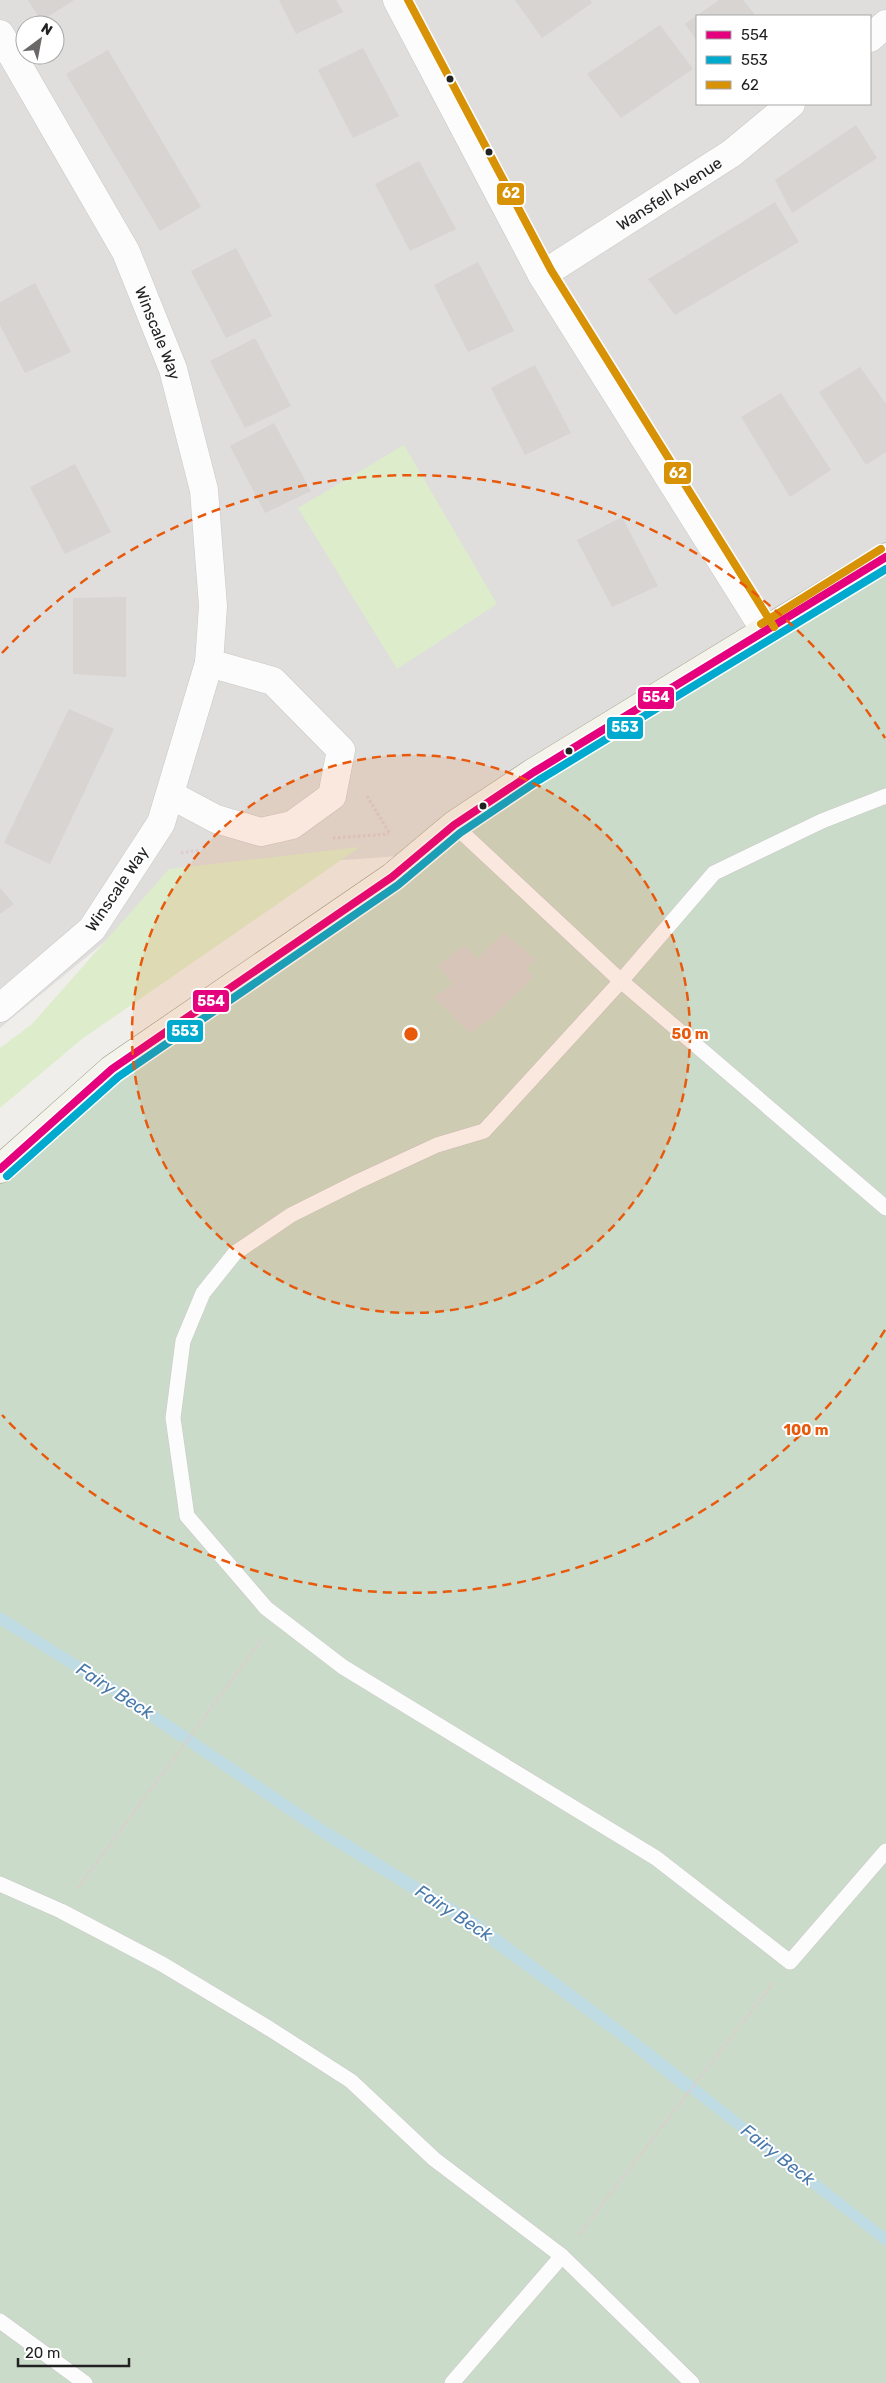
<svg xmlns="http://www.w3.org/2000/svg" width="886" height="2383" font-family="Rubik,sans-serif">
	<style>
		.residential { fill: #dfdedc; fill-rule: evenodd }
		.grass { fill: #ddeccb }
		.cemetery { fill: #cadbca }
		.water { fill: #bfdbe3 }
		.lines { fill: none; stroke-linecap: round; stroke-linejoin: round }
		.stream { stroke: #bfdbe3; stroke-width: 11 }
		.building { fill: #d7d4d2 }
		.service-casing { stroke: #c9c8c7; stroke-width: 16 }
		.minor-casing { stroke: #c9c8c7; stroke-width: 29 }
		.secondary-casing { stroke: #999a82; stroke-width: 29 }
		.path { stroke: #dccecd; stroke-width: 3; stroke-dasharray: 2.5 2.5; stroke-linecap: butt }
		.service { stroke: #fdfcfc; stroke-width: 15 }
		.minor { stroke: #fdfcfc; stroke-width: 28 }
		.secondary { stroke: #f4f4ed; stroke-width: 28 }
		.bus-1-casing { stroke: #fff; stroke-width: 11 }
		.bus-2-casing { stroke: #fff; stroke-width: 11 }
		.bus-3-casing { stroke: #fff; stroke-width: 11 }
		.bus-1 { stroke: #e5007d; stroke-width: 8 }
		.bus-2 { stroke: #00a9ce; stroke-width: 8 }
		.bus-3 { stroke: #d79205; stroke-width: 8 }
		.ring { fill: none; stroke: #e8590c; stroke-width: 2.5; stroke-dasharray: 9 6 }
		.bus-dot { fill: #222; stroke: #fff; stroke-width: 2 }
		.labels { text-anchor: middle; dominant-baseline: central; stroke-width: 4; stroke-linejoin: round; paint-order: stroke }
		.street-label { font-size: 16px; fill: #222; stroke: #fff }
		.water-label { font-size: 18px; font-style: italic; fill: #4a7aab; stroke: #fff }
		.centre { fill: #e8590c; stroke: #fff; stroke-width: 2.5 }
		.ring-label { font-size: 15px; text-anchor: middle; font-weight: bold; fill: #e8590c; stroke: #fff; stroke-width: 4; stroke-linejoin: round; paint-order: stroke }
		.line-badge { stroke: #fff; stroke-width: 2 }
		.badge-label { font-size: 14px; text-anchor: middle; font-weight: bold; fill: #fff }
	</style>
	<rect width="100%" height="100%" fill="#f0eeeb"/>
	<path class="residential" d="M0 0H886V575L536 778 426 854 191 871 0 1028ZM697 16H870V104H697ZM25 25H55V55H25Z"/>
	<g class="grass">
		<polygon points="404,445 497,604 397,669 298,508"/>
		<polygon points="360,847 82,1039 0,1108 0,1048 32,1024 169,869"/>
	</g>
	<polygon class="cemetery" points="886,575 886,2383 0,2383 0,1169 112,1069 536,778"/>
	<g class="water">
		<polygon points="0,1618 115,1690 181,1735 178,1741 117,1698 0,1625"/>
		<polygon points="193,1743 319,1828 477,1925 689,2085 685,2093 617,2038 461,1924 326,1841 190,1748"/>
	</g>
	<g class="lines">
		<polyline class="stream" points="0,1618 115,1690 319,1828 477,1925 631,2040 886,2240"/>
	</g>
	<g class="building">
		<polygon points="28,0 74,0 41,21"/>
		<polygon points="279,0 336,0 343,12 296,34"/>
		<polygon points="515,0 590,0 592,3 542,38"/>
		<polygon points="719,0 743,0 756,16 697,16 697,41 685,24"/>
		<polygon points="660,25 693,69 621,118 587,74"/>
		<polygon points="363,48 399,116 353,138 318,70"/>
		<polygon points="108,50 201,207 160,231 66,74"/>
		<polygon points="856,125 877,158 792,213 775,180"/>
		<polygon points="419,161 456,229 410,251 375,184"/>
		<polygon points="775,202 799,242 675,315 648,279"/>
		<polygon points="236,248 272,316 226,338 191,271"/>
		<polygon points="478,262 514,331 468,352 434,285"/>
		<polygon points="35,283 71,352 25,373 0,325 0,302"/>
		<polygon points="255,338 291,406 245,428 210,361"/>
		<polygon points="535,365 571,433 525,455 491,388"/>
		<polygon points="860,367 886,404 886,452 866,465 819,392"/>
		<polygon points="781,393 831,470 790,497 741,417"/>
		<polygon points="274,423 311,491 265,513 230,446"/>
		<polygon points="75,464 111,532 65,554 30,487"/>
		<polygon points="622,517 658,586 612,607 577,540"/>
		<polygon points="126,597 126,677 73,674 73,598"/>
		<polygon points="69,709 114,729 50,864 4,843"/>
		<polygon points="0,888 14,904 0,914"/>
		<polygon points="504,933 536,960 526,969 534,976 491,1018 470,1033 434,997 453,984 438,965 465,945 477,959"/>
	</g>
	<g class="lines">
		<g class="service-casing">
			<g id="service">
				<polyline points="454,825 621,981 714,873 822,821 886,796"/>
				<polyline points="886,1208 621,981 484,1131 437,1145 357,1182 291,1215 235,1253 203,1293 183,1341 173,1418 187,1516 266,1608 343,1667 656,1858 790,1962 886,1851"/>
				<polyline points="0,1884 61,1911 162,1964 270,2029 351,2081 434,2159 562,2256 452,2383"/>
				<polyline points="562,2256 692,2383"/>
				<polyline points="0,2321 85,2383"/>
			</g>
		</g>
		<g class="minor-casing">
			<g id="minor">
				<polyline points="397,0 542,275 766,632"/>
				<path id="s1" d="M0 34 126 252 173 369 204 490 213 606 209 663 161 823 92 929 0 1008"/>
				<polyline points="870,38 886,24"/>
				<path id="s2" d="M542 275 732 153 791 104"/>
				<polyline points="171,795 216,819 261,832 292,825 332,796 341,750 273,681 209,663"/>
			</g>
		</g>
		<g class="secondary-casing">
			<polyline id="secondary" points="0,1169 112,1069 392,877 454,825 534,772 886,557"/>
		</g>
		<g class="path">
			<polyline points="367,796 390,834"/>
			<polyline points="333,838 389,834"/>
			<polyline points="181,853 200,850"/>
			<polyline points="78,1888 263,1638"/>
			<polyline points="579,2234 774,1982"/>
		</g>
		<use href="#service" class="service"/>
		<use href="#minor" class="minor"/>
		<use href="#secondary" class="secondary"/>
		<g class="bus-1-casing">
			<polyline id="bus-1" points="0,1169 112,1069 392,877 454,825 534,772 886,557"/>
		</g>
		<g class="bus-2-casing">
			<polyline id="bus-2" points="7,1176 118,1077 398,885 460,833 539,780 886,569"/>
		</g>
		<g class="bus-3-casing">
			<g id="bus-3">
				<polyline points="408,0 551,270 774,627"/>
				<polyline points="761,624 881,549"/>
			</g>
		</g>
		<use href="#bus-1" class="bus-1"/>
		<use href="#bus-2" class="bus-2"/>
		<use href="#bus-3" class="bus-3"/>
	</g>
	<circle cx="411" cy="1034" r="279" fill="#e8590c" fill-opacity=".12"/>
	<g class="ring">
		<circle cx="411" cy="1034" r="279"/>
		<path d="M885 1330A559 559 0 0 1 2 1415M2 653A559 559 0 0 1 885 738"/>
	</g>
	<g class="bus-dot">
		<circle cx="450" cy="79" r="4.5"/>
		<circle cx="489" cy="152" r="4.5"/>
		<circle cx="569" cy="751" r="4.5"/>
		<circle cx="483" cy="806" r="4.5"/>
	</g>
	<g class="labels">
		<g class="street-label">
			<text stroke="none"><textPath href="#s2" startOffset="151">Wansfell Avenue</textPath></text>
			<text stroke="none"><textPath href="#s1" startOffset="339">Winscale Way</textPath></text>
			<text transform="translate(117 889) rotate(-56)">Winscale Way</text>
		</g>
		<g class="water-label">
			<text transform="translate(115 1691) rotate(33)">Fairy Beck</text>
			<text transform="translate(454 1913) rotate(33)">Fairy Beck</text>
			<text transform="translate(778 2155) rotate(38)">Fairy Beck</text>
		</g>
	</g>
	<circle cx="411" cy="1034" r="8" class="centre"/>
	<g class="ring-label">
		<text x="690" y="1039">50 m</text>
		<text x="806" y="1435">100 m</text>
	</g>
	<g class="line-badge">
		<rect x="496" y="182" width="29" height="24" rx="5" fill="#d79205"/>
		<rect x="663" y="461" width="29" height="24" rx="5" fill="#d79205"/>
		<rect x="637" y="686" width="38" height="24" rx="5" fill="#e5007d"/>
		<rect x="606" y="716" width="38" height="24" rx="5" fill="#00a9ce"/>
		<rect x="192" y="989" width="38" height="24" rx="5" fill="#e5007d"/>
		<rect x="166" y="1019" width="38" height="24" rx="5" fill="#00a9ce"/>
	</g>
	<g class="badge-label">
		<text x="511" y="198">62</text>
		<text x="678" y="478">62</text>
		<text x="656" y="702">554</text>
		<text x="625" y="732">553</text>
		<text x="211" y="1006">554</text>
		<text x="185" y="1036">553</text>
	</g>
	<rect x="696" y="15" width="175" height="90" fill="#ffffff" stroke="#a7a7a7"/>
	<rect x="706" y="31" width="25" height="8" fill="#e5007d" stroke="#a7a7a7"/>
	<text x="741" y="40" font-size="15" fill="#222222">554</text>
	<rect x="706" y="56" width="25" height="8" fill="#00a9ce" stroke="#a7a7a7"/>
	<text x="741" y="65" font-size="15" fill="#222222">553</text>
	<rect x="706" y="81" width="25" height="8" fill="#d79205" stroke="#a7a7a7"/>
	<text x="741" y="90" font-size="15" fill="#222222">62</text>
	<g transform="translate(40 40) rotate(32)"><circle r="24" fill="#ffffff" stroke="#a7a7a7"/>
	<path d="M0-4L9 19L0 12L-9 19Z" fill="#6a6968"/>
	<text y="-8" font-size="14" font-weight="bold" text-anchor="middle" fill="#222222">N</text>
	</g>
	<path d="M18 2358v8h111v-8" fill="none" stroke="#222222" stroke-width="2.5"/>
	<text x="25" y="2358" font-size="15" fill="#222222" stroke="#ffffff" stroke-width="4" paint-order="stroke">20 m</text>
</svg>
